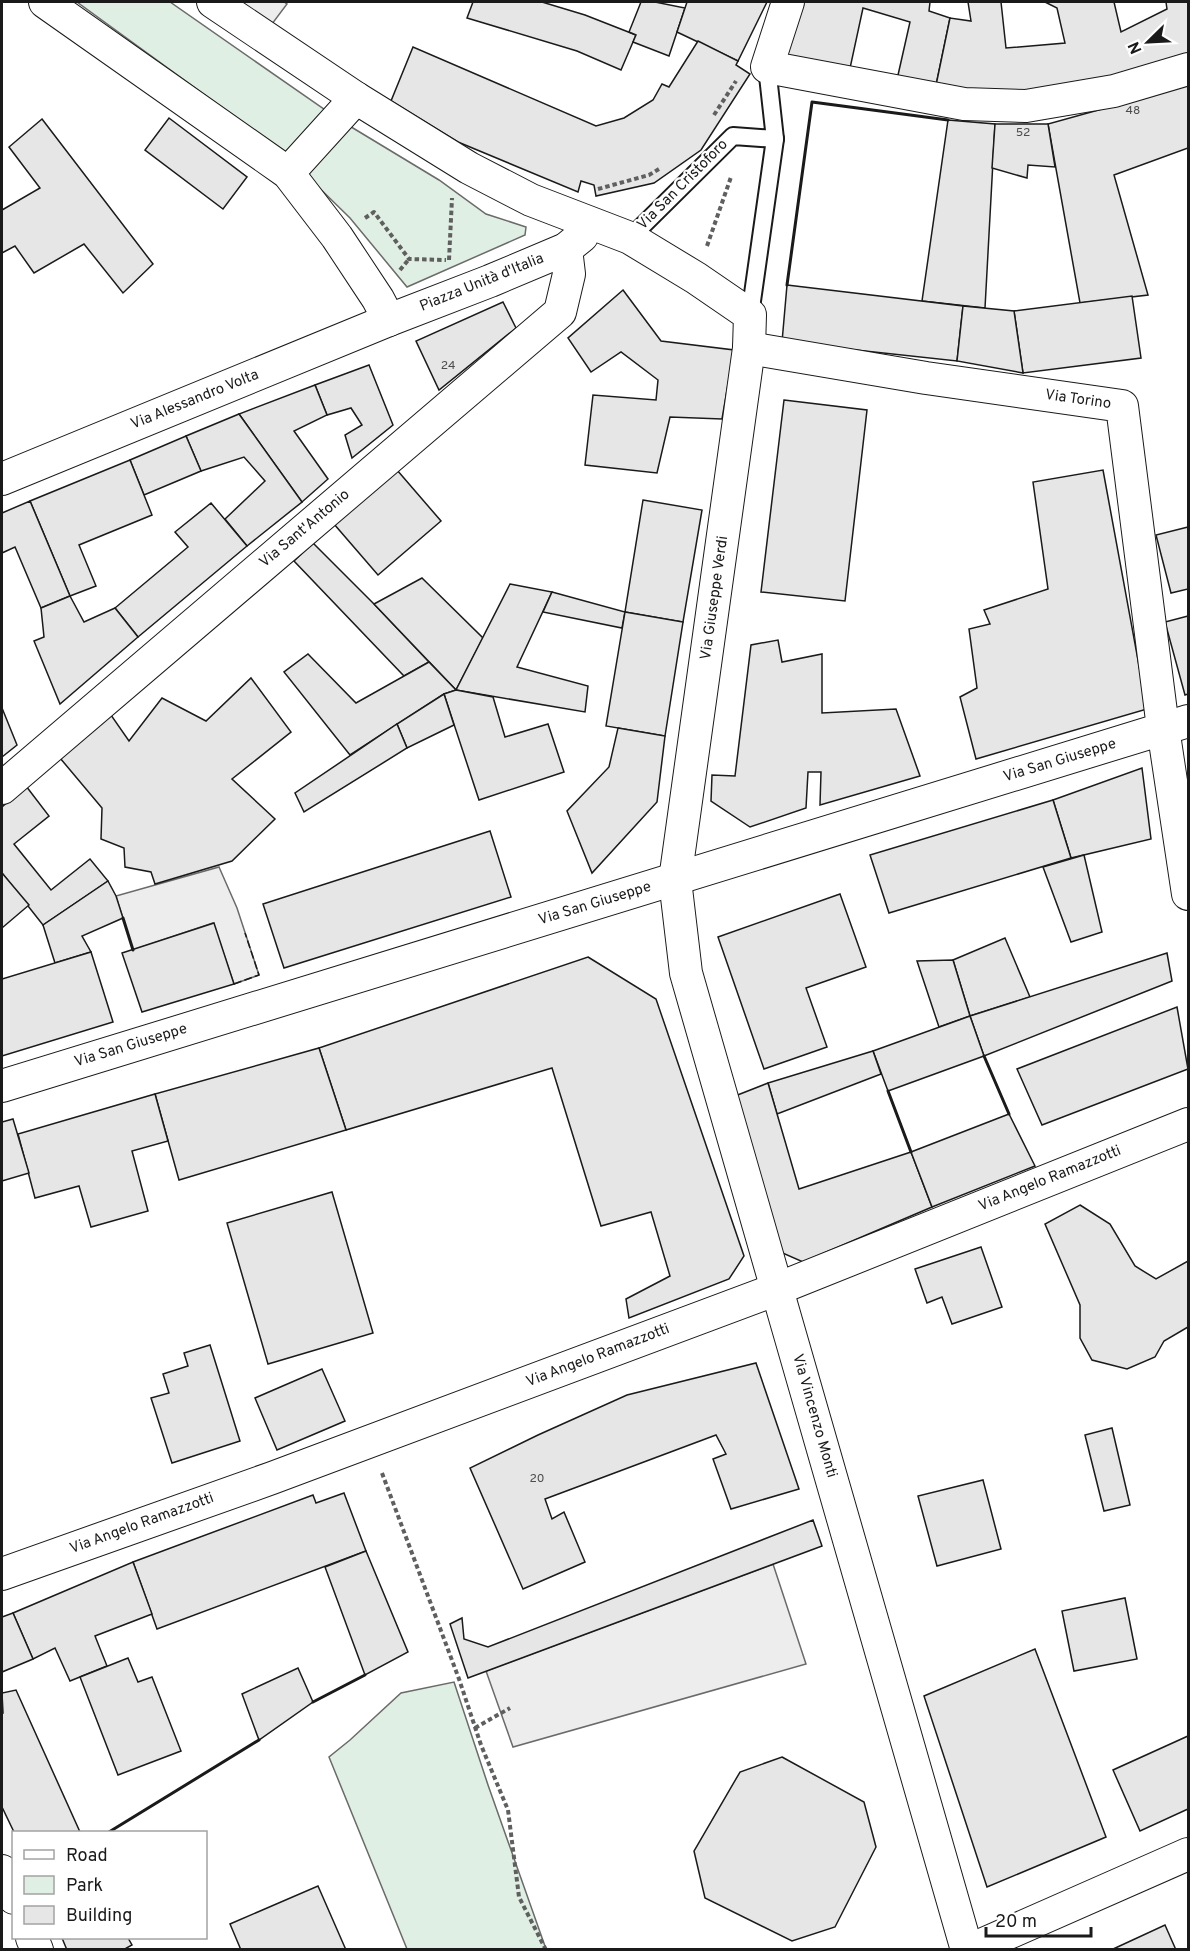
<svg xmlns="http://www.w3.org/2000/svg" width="1190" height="1951" font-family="Overpass,sans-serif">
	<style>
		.green { fill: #e0efe3; stroke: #6a6a6a; stroke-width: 1.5 }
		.parking { fill: #ededed; stroke: #6a6a6a; stroke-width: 1.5 }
		.building { fill: #e6e6e6; stroke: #1a1a1a; stroke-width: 1.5 }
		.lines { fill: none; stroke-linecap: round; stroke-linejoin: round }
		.lane-casing { stroke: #1a1a1a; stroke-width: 20 }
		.street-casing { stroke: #1a1a1a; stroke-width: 34 }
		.path { stroke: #5f5f5f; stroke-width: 4; stroke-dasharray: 4.5 3; stroke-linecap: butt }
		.lane { stroke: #fff; stroke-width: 16 }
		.street { stroke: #fff; stroke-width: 32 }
		.fence { stroke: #1a1a1a; stroke-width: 1.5; stroke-dasharray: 8 3; stroke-linecap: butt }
		.wall { stroke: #1a1a1a; stroke-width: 3 }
		.labels { text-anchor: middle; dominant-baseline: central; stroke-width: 4.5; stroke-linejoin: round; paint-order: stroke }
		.number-label { font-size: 12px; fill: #4d4d4d }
		.street-label { font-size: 15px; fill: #1a1a1a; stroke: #fff }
	</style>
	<rect width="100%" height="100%" fill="#fff"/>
	<g class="green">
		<polygon points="77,2 170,2 328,112 290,157"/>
		<polygon points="343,122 439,180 486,214 526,227 525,235 407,287 350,218 303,172"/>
		<polygon points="454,1682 488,1785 546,1949 407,1949 329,1757 350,1740 401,1693"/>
	</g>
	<g class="parking">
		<polygon points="234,2 284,2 287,4 269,28"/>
		<polygon points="219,867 237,908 259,975 234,984 213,923 133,950 116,896"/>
		<polygon points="773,1564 806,1664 513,1747 486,1671"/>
	</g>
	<g class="building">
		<polygon points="473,2 542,2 585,15 636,35 621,70 577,51 467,18"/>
		<polygon points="641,2 655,2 685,8 669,56 633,42 636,35 629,32"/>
		<polygon points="687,2 767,2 738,61 677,32"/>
		<polygon points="800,2 930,2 929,11 950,18 935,90 896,84 910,22 863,8 849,73 784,61"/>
		<polygon points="968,2 1001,2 1006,48 1065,43 1057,8 1045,2 1114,2 1121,32 1167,9 1166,2 1188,2 1188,53 1110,81 1041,99 935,90 950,18 971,21"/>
		<polygon points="698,41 738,61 736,65 750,74 701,150 654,183 596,196 594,185 581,181 578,192 458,142 391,101 413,47 596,126 624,118 653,100 662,84 669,87"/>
		<polygon points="1188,82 1188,148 1114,175 1148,295 1080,303 1048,124 1138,99"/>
		<polygon points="169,118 247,177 223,209 145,150"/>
		<polygon points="42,119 153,264 123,293 84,244 34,273 15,246 2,253 2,210 40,188 9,147"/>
		<polygon points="948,120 995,124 985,308 922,301"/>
		<polygon points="995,124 1048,124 1055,167 1028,165 1027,178 992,168"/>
		<polygon points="787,285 963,306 957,361 782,342"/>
		<polygon points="623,290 661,341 734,350 722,419 670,417 657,473 585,465 593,395 656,400 658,380 621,352 591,372 568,338"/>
		<polygon points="1132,296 1141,358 1023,373 1014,311"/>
		<polygon points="503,302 516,328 439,390 416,341"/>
		<polygon points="963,306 1014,311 1023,373 957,361"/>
		<polygon points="369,365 393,425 352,458 345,435 362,425 351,408 327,415 315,385"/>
		<polygon points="315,385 327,415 294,431 328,479 302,502 239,414"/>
		<polygon points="784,400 867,410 845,601 761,592"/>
		<polygon points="239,414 302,502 247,546 225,519 265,481 244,457 201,471 186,436"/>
		<polygon points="186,436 201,471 144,495 130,460"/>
		<polygon points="130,460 152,515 79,545 96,586 70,596 30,501"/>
		<polygon points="397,470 441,521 378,575 334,524"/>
		<polygon points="1103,470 1147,709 976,759 960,697 977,688 969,629 990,624 984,610 1048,589 1033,482"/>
		<polygon points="643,500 702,510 683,622 625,612"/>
		<polygon points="30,501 70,596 41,608 15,547 2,553 2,513"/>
		<polygon points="211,503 247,546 138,637 115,608 188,547 175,532"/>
		<polygon points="1188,527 1188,589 1171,593 1156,535"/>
		<polygon points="313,543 374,604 429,662 404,676 294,561"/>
		<polygon points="422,578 483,638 456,690 374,604"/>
		<polygon points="510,584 552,592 517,667 588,686 585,712 456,690"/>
		<polygon points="552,592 625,612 622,628 543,612"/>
		<polygon points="70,596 84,622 115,608 138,637 60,704 34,641 44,637 41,608"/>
		<polygon points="625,612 683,622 665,736 606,726"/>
		<polygon points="1188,616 1188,694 1185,695 1165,622"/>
		<polygon points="778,640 782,662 822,654 822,713 896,709 920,776 820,805 821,772 808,772 806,808 750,827 711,801 712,775 735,776 751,645"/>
		<polygon points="308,654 356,703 429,662 456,690 444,694 350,755 284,672"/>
		<polygon points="251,678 291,732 232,779 275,819 232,861 155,884 151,872 125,867 124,848 101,839 102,808 60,758 111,715 129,741 162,698 206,721"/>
		<polygon points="456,690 493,697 505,737 548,724 564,772 479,800 444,694"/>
		<polygon points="444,694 454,725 407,748 397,724"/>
		<polygon points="2,708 17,745 2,757"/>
		<polygon points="397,724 407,748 304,812 295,793"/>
		<polygon points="618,728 665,736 657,802 592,873 567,811 609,767"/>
		<polygon points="1142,768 1151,839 1071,858 1053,800"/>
		<polygon points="26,786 49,816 14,844 51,890 90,859 108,881 43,925 2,873 2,807"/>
		<polygon points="1053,800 1071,858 889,913 870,855"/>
		<polygon points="490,831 511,897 284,968 263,904"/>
		<polygon points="1084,855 1102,932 1071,942 1043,867"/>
		<polygon points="2,873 29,905 2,928"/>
		<polygon points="108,881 116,896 123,918 82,936 91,952 55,963 43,925"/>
		<polygon points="840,894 866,967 806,988 827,1047 764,1069 718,937"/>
		<polygon points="214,923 234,984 142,1012 122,953"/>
		<polygon points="1005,938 1030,997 970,1016 953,960"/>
		<polygon points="91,952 113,1022 2,1056 2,979"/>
		<polygon points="1167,953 1172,981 984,1056 970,1016"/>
		<polygon points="588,957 656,999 744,1256 729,1279 629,1318 626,1299 670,1276 651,1212 601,1226 552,1068 346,1130 319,1048"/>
		<polygon points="953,960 970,1016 939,1027 917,961"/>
		<polygon points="1177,1007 1188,1069 1042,1125 1017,1069"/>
		<polygon points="970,1016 984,1056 888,1091 873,1051"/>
		<polygon points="319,1048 346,1130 179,1180 155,1094"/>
		<polygon points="873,1051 881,1074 777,1114 768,1083"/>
		<polygon points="768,1083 799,1189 911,1152 932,1207 803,1262 778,1251 735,1096"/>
		<polygon points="155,1094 168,1141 132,1151 148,1211 91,1227 79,1186 35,1198 18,1134"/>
		<polygon points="1009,1114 1035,1166 932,1207 911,1152"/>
		<polygon points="13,1119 29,1173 2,1181 2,1122"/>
		<polygon points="332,1192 373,1333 268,1364 227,1223"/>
		<polygon points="1080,1205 1110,1224 1135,1266 1156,1279 1188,1261 1188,1327 1164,1341 1155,1357 1127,1369 1092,1360 1080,1338 1080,1305 1045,1224"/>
		<polygon points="981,1247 1002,1307 952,1324 942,1297 927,1303 915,1269"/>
		<polygon points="210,1345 240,1441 172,1463 151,1398 169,1393 163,1374 188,1366 184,1353"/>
		<polygon points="756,1363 799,1489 731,1509 713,1459 726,1454 716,1435 545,1499 552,1519 564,1512 585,1562 523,1589 470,1468 538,1435 627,1395"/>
		<polygon points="322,1369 345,1421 277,1450 255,1398"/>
		<polygon points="1112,1428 1130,1505 1104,1511 1085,1435"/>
		<polygon points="983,1480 1001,1549 937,1566 918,1496"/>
		<polygon points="344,1493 366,1551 157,1629 133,1562 313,1495 316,1503"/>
		<polygon points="813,1520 822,1546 468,1678 450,1624 462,1618 464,1639 488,1647"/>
		<polygon points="366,1551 408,1652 365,1675 325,1567"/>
		<polygon points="133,1562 152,1614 95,1636 107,1666 70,1681 55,1648 33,1659 13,1613"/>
		<polygon points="1125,1598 1137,1659 1074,1671 1062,1611"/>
		<polygon points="13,1613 33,1659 2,1672 2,1617"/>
		<polygon points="1035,1649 1106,1837 987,1887 924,1696"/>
		<polygon points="128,1658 138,1682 152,1677 181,1751 118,1775 80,1677"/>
		<polygon points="298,1668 313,1702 259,1740 242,1694"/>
		<polygon points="16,1690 80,1832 14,1832 2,1807 2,1713 3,1713 2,1693"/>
		<polygon points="1188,1736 1188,1809 1140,1831 1113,1770"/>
		<polygon points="782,1757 864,1802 876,1847 835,1927 792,1941 705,1898 694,1851 740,1772"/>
		<polygon points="318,1886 346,1950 241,1950 230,1924"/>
		<polygon points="1165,1925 1176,1950 1111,1950"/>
		<polygon points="62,1938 128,1938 132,1945 123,1950 67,1950"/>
	</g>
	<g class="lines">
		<g class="lane-casing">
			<g id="lane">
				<polyline points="630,238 733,136 775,139"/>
				<polyline points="750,315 775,139 767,67"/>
			</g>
		</g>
		<g class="street-casing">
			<g id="street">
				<polyline points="45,2 288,173 337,237 378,299 389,320"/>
				<polyline points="213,2 356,98 469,168 531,200 630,238 696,278 750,315 749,348 675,880 686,973 967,1950"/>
				<polyline points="788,2 767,67 964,104 1026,106 1114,91 1188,69"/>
				<polyline points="288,173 356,98"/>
				<polyline points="749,348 926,378 1122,406 1163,728 1188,894"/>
				<polyline points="2,479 389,320 490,281 566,249 582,236"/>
				<polyline points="2,788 560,312 569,274 566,249"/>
				<polyline points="2,1086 1188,721"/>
				<polyline points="2,1574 272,1478 777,1289 1188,1124"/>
				<polyline points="2,1871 14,1898"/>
				<polyline points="32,1938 37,1950"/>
				<polyline points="970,1950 1188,1854"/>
			</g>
		</g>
		<g class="path">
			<polyline points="714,115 736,81"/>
			<polyline points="598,189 649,175 659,169"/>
			<polyline points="365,218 374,212 409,259 446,260"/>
			<polyline points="707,246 731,177"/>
			<polyline points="449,260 452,198"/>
			<polyline points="400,270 409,259"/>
			<polyline points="382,1473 459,1679 481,1745 508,1810 519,1897 546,1950"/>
			<polyline points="475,1728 510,1708"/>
		</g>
		<use href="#lane" class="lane"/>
		<use href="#street" class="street"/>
		<polyline class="fence" points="234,984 259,975 245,933"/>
		<g class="wall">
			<polyline points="787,285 812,102 948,120"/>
			<polyline points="123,918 133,950"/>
			<polyline points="984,1056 1009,1114"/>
			<polyline points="888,1091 911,1152"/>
			<polyline points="313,1702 365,1675"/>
			<polyline points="109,1832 259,1740"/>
		</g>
	</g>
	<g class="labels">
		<g class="number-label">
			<text x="1133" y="111">48</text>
			<text x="1023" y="133">52</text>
			<text x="448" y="366">24</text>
			<text x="537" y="1479">20</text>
		</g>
		<g class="street-label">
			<text transform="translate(683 185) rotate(-45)">Via San Cristoforo</text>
			<text transform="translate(482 283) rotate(-22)">Piazza Unità d'Italia</text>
			<text transform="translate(195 400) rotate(-22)">Via Alessandro Volta</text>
			<text transform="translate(1078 400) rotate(8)">Via Torino</text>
			<text transform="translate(305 529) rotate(-40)">Via Sant'Antonio</text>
			<text transform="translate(715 598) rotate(-82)">Via Giuseppe Verdi</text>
			<text transform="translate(1060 761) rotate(-17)">Via San Giuseppe</text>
			<text transform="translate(595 904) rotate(-17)">Via San Giuseppe</text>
			<text transform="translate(131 1046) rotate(-17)">Via San Giuseppe</text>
			<text transform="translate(1050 1179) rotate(-22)">Via Angelo Ramazzotti</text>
			<text transform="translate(598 1356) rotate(-21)">Via Angelo Ramazzotti</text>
			<text transform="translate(814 1416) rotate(74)">Via Vincenzo Monti</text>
			<text transform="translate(142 1524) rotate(-20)">Via Angelo Ramazzotti</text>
		</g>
	</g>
	<rect width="1190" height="1951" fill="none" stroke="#1a1a1a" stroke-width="6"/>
	<rect x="12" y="1831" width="195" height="108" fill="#ffffff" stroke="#a3a3a3" stroke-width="1.5"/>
	<rect x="24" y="1850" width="30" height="9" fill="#ffffff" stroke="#a3a3a3" stroke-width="1.5"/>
	<text x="66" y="1861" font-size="18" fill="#1a1a1a">Road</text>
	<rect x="24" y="1876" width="30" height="18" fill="#e0efe3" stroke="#a3a3a3" stroke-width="1.5"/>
	<text x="66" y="1891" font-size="18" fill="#1a1a1a">Park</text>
	<rect x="24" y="1906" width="30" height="18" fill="#e6e6e6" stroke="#a3a3a3" stroke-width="1.5"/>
	<text x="66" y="1921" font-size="18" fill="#1a1a1a">Building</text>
	<g transform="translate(1148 42) rotate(246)" stroke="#ffffff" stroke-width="4.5" paint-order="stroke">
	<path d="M0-4.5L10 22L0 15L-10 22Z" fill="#1a1a1a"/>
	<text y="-9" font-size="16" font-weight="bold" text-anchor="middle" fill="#1a1a1a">N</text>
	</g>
	<path d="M986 1927v9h105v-9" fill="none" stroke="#1a1a1a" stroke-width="3"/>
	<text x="995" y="1927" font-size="18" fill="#1a1a1a" stroke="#ffffff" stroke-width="4.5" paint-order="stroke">20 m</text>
</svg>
